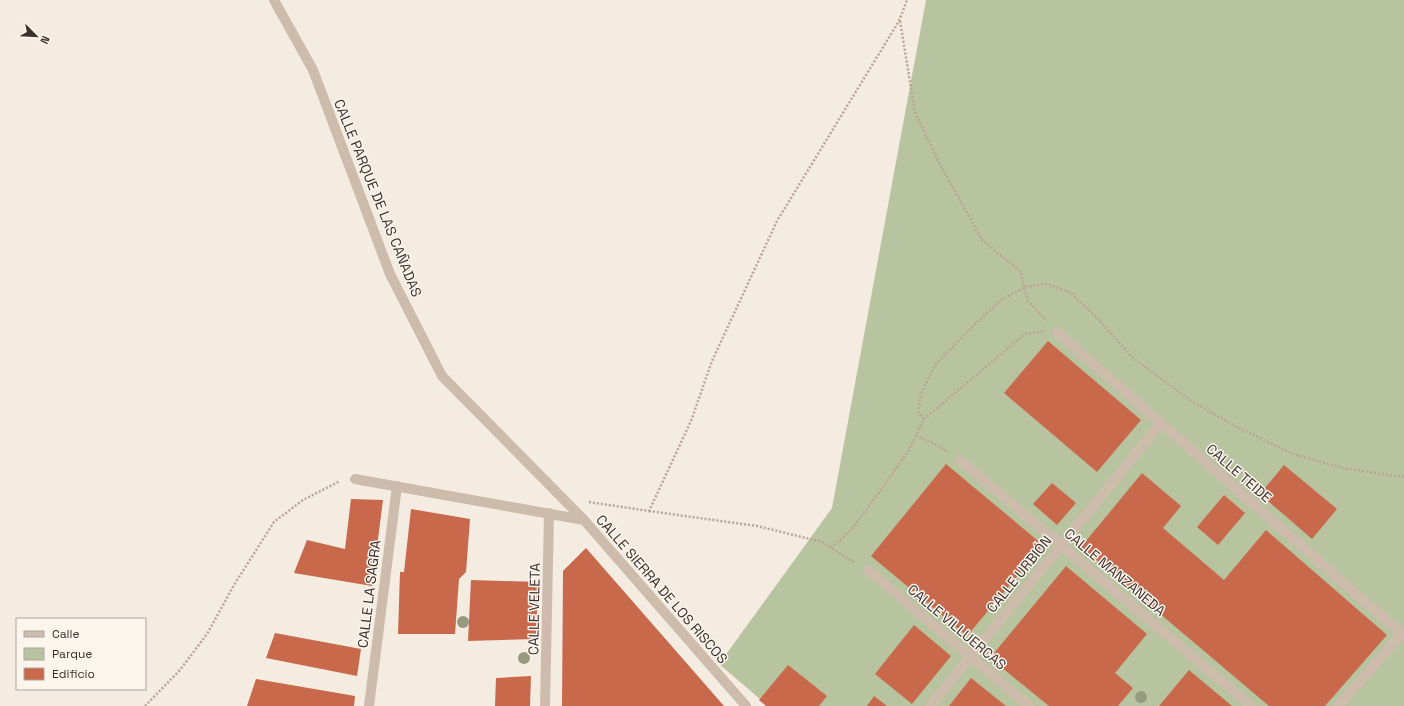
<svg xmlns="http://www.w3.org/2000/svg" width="1404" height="706" font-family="'Space Grotesk',sans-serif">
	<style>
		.green { fill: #b8c4a0 }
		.building { fill: #c8694b }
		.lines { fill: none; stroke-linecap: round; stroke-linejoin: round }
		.path { stroke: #b9a596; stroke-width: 2.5; stroke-dasharray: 2 2; stroke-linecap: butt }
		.minor { stroke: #cdbbac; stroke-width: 10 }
		.tree { fill: #969b7f }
		.labels { text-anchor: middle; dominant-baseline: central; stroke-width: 3; stroke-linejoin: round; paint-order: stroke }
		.street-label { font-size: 14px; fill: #3b302b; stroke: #fbf5ee }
	</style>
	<rect width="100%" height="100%" fill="#f4ebe1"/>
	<polygon class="green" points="926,0 1404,0 1404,706 768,706 719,664 832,508"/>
	<g class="building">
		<polygon points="1048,341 1141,420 1097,472 1004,393"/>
		<polygon points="946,464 1043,545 967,636 871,556"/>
		<polygon points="1284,465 1337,509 1312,539 1260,494"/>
		<polygon points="1142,473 1181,506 1163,528 1224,580 1266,530 1387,635 1325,706 1269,706 1081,547"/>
		<polygon points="1052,483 1076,503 1057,525 1033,504"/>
		<polygon points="1224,495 1245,513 1218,545 1197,527"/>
		<polygon points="351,499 383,500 372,586 294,573 307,540 345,549"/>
		<polygon points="411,509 470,519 466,572 459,579 455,634 398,634 400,572 404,572"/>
		<polygon points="586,548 724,706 562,706 563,571"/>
		<polygon points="1066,566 1147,634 1115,673 1133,688 1118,706 1049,706 990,658"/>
		<polygon points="471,580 538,582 536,639 468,641"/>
		<polygon points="914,625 951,656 912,704 875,674"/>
		<polygon points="275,633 361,649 357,676 266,658"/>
		<polygon points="788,665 827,696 819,706 766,706 759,700"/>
		<polygon points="1189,670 1232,706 1159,706"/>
		<polygon points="531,676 530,706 495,706 496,678"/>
		<polygon points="971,678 1006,706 949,706"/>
		<polygon points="256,679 355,696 354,706 247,706"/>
		<polygon points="874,696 887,706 867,706"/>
	</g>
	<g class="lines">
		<g class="path">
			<polyline points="900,21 915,112 938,161 982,240 1020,271 1028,301 1047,321"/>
			<polyline points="924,419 918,412 921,394 935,365 970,329 1001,300 1025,287 1047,284 1070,292 1099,320 1133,358 1190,400 1235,426 1293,454 1343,468 1404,477"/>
			<polyline points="916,436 935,444 948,452"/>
			<polyline points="589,502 649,511 691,421 712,361 777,221 899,21 907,0"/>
			<polyline points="649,511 757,526 814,540 822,542 855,563"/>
			<polyline points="831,548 851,530 880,491 909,450 924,419 1025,334 1043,331"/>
			<polyline points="145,706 180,670 207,634 234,585 274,522 303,500 340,481"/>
		</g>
		<g class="minor">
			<polyline points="274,0 313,70 390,274 442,376 584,520 746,706"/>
			<polyline points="1057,332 1402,634 1338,706"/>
			<polyline points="960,460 1251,706"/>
			<polyline points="355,479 584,520"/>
			<polyline points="868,570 1029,706"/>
			<polyline points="369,706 397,486"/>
			<polyline points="545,706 549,513"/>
			<polyline points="930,706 1161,423"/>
		</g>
	</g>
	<g class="tree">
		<circle cx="463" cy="622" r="6"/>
		<circle cx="524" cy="658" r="6"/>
		<circle cx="1141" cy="697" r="6"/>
	</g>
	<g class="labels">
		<g class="street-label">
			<text transform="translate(378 198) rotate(68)">CALLE PARQUE DE LAS CAÑADAS</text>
			<text transform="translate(1239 473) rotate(41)">CALLE TEIDE</text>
			<text transform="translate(1115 572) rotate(40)">CALLE MANZANEDA</text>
			<text transform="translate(1019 574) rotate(-51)">CALLE URBIÓN</text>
			<text transform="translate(662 589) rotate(49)">CALLE SIERRA DE LOS RISCOS</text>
			<text transform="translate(369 594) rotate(-83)">CALLE LA SAGRA</text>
			<text transform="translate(534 609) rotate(-89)">CALLE VELETA</text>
			<text transform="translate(957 627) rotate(40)">CALLE VILLUERCAS</text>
		</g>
	</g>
	<rect x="16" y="618" width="130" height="72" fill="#fbf5ee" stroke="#aea6a0"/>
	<rect x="24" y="631" width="20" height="6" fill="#cdbbac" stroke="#aea6a0"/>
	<text x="52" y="638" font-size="12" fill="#3b302b">Calle</text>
	<rect x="24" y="648" width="20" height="12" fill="#b8c4a0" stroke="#aea6a0"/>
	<text x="52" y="658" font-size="12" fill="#3b302b">Parque</text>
	<rect x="24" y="668" width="20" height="12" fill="#c8694b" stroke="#aea6a0"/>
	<text x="52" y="678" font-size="12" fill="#3b302b">Edificio</text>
	<g transform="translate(36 36) rotate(114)" stroke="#fbf5ee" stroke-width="3" paint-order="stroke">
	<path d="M0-3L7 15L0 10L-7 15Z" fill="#3b302b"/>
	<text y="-6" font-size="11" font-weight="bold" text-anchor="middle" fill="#3b302b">N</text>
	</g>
</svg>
